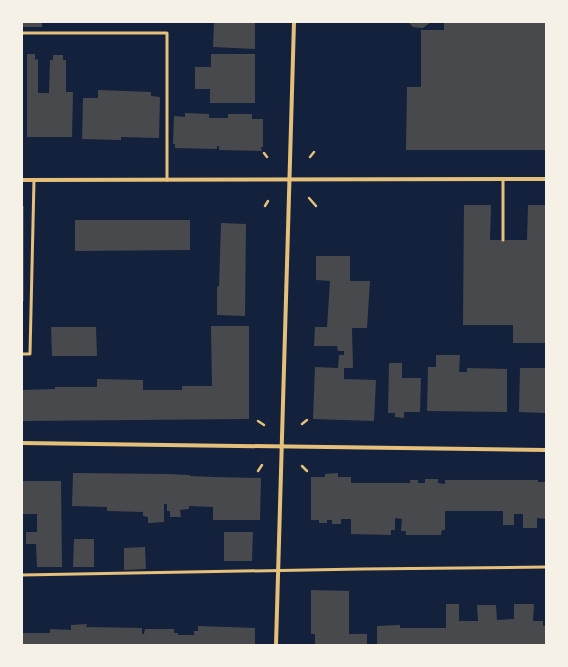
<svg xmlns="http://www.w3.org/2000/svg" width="568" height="667" font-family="Signika,sans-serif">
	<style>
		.building { fill: #48494c }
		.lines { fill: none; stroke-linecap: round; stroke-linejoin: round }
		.path { stroke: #e5c07b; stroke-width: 2.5 }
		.service { stroke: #e5c07b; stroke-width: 3 }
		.minor { stroke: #e5c07b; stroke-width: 4 }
	</style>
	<rect width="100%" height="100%" fill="#14213d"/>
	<g class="building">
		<rect x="22" y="22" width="20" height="5"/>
		<polygon points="214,22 255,22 255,49 213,47"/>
		<polygon points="408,22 431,22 423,28 413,27"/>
		<polygon points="444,22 546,22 546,150 406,150 407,87 421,87 421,30 444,30"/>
		<polygon points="27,54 35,54 35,60 38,59 38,93 49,93 50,60 53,60 53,55 63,55 63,60 66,60 66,92 73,92 72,137 27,137"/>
		<polygon points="211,54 255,54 255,103 210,103 210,89 195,89 195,67 211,67"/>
		<polygon points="98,90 151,92 151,96 160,97 159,138 121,137 121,140 82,139 83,98 98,98"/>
		<polygon points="185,113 209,114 209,118 228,118 228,114 252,114 252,119 263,119 263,147 261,147 262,151 219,150 219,146 217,146 217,149 175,148 175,144 173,144 174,116 185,117"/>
		<polygon points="464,205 491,205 490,240 527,240 528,205 546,205 546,343 513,343 513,325 463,325"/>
		<rect x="22" y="206" width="2" height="95"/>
		<polygon points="75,220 190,220 190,250 75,251"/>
		<polygon points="221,223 246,224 245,316 217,315 217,287 219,286"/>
		<polygon points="316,256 350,256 350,281 370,281 367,328 352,328 353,368 344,368 344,379 376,380 374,421 313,419 315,367 338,368 339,355 344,355 344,351 338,351 337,346 314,346 315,327 327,327 330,281 316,280"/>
		<polygon points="211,326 249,326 249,419 22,421 22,390 55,389 55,387 97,387 97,379 143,380 143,390 182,390 182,386 212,386"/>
		<polygon points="51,327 96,327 97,356 52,356"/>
		<polygon points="436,355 460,355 459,372 467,372 467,368 507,369 507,412 427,411 428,367 436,367"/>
		<polygon points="389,363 402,363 402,378 421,378 420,412 404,412 404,418 395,417 395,413 388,413"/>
		<polygon points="520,368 546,368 546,413 519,412"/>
		<polygon points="73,473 167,474 190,475 190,476 214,477 261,478 260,520 213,520 213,507 189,506 189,509 180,510 181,517 170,517 170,511 167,511 167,504 164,504 164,522 148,523 148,517 143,516 143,512 107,511 107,507 72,506"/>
		<polygon points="338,473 338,477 351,477 351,483 410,483 410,480 418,480 418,483 425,483 425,479 438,479 438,483 445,484 445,480 538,480 538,482 546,482 546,519 537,518 537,528 523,528 523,514 514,514 514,525 503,525 503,511 445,511 445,530 442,530 441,535 406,535 406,531 401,531 402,519 395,518 395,530 391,530 391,535 351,534 351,519 341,519 341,524 332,524 332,520 327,520 327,523 319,523 319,520 311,520 311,477 325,477 325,474"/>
		<polygon points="22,481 61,481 62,567 37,567 36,544 26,544 26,532 37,532 37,514 22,514"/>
		<polygon points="224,532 253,532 252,561 224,561"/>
		<polygon points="74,539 94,539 94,567 73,567"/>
		<polygon points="145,547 146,569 124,570 124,548"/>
		<polygon points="311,590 349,591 349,634 367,634 367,645 315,645 315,634 311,634"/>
		<polygon points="446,604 459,604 459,621 478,621 477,605 496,605 497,620 514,619 514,604 534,604 533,621 543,621 543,626 546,626 546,645 377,645 377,626 400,625 400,628 446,628"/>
		<polygon points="87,624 86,627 142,628 142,634 144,634 145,629 174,629 174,633 178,633 178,635 194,635 194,631 198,631 198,626 255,628 255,645 22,645 22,633 50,633 50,629 71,630 71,625"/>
	</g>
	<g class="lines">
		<g class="path">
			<polyline points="264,153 267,157"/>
			<polyline points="310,157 314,152"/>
			<polyline points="309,198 316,206"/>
			<polyline points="265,206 268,201"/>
			<polyline points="258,421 264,425"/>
			<polyline points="302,424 307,420"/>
			<polyline points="302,466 307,471"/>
			<polyline points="258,471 262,465"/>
		</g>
		<g class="service">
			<polyline points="22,33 167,33 167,180"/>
			<polyline points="503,240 503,180"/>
			<polyline points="22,354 30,354 34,180"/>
			<polyline points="22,575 362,569 546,567"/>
		</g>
		<g class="minor">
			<polyline points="22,180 546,179"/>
			<polyline points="22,443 546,450"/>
			<polyline points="276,645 294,22"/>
		</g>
	</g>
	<rect width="568" height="667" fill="none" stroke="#f6f1e7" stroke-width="46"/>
</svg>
